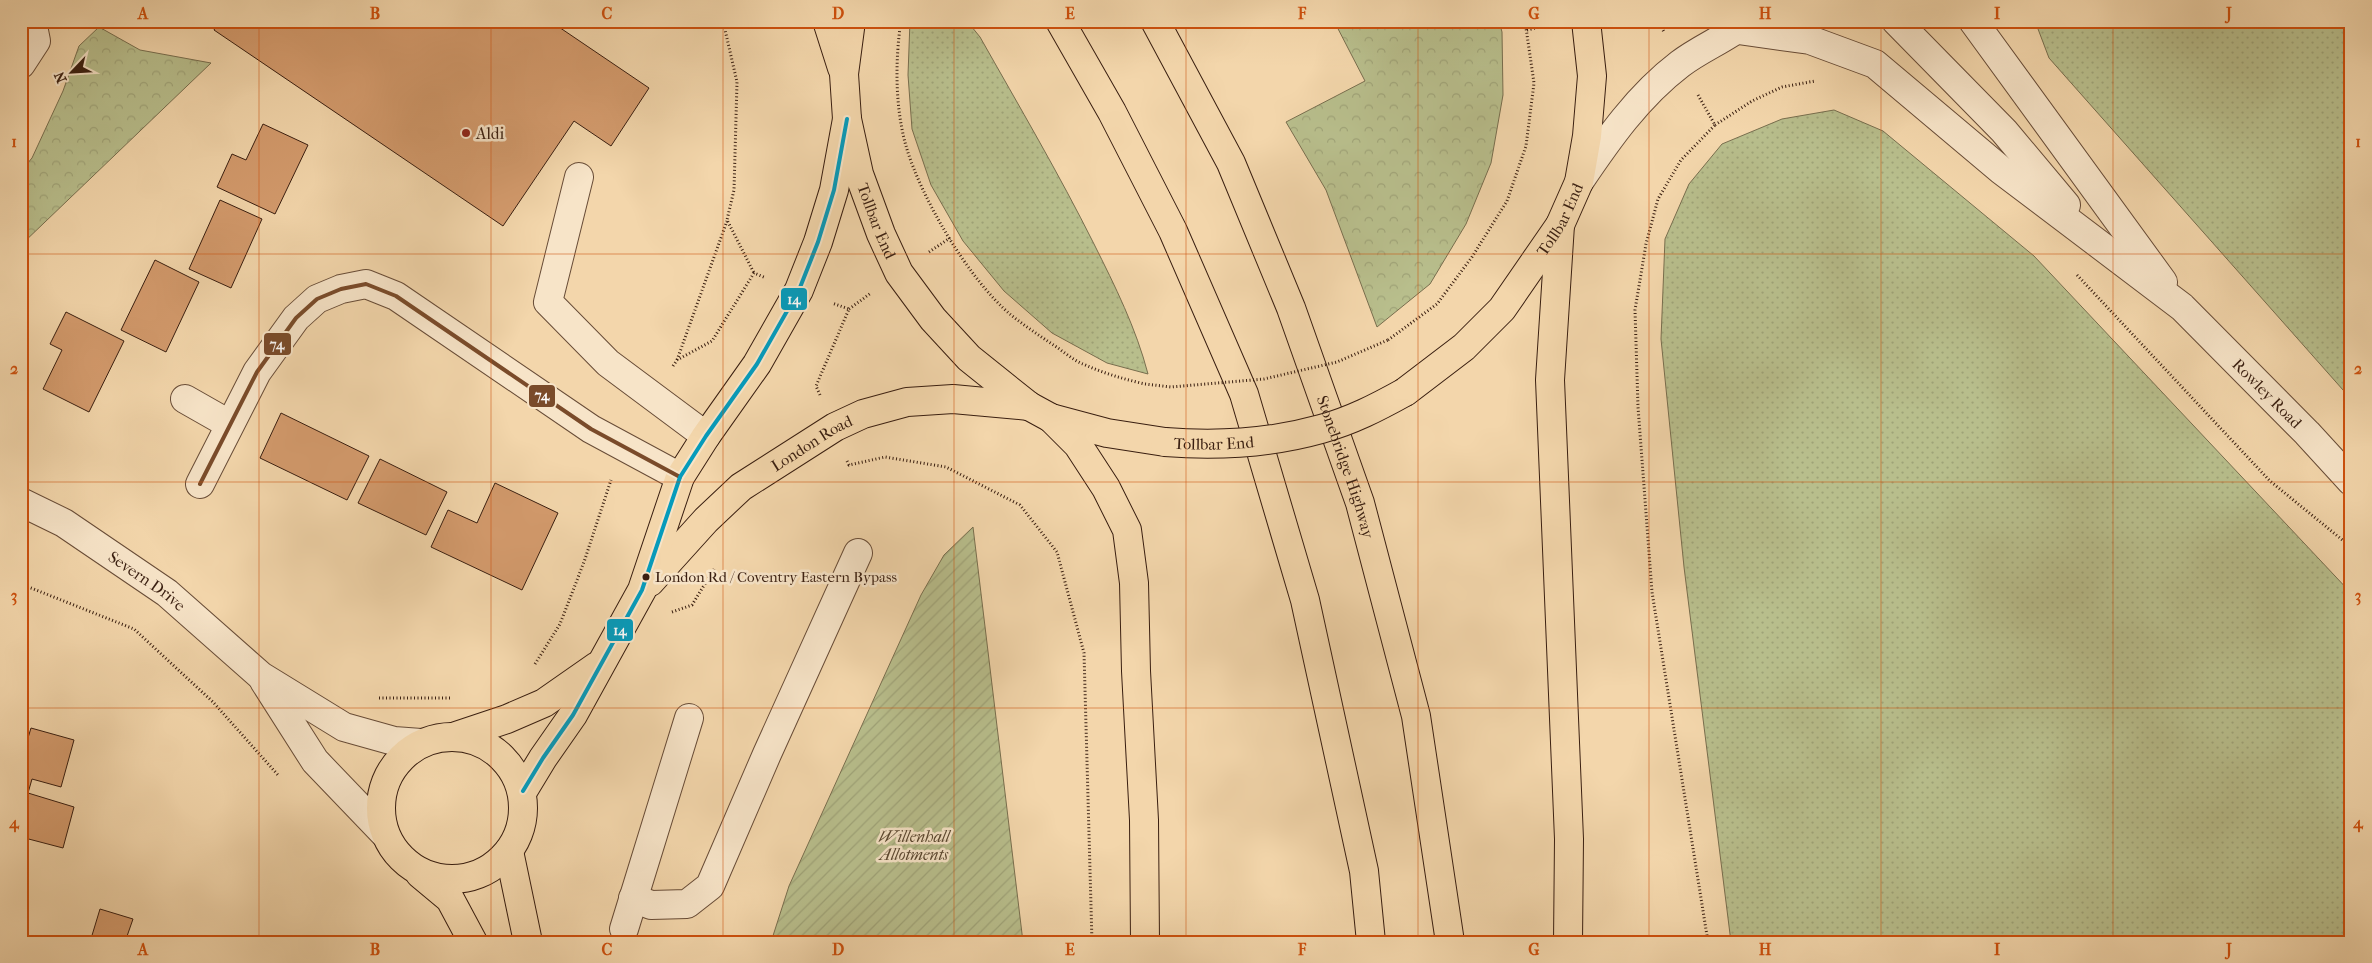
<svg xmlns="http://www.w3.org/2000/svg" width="2372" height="963" font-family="'IM FELL French Canon',serif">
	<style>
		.grass { fill: url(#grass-dots); stroke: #786e4e }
		.forest { fill: url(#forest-crowns); stroke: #786e4e }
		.garden { fill: url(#garden-furrows); stroke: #786e4e }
		.building { fill: #d49b6d; stroke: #391e10 }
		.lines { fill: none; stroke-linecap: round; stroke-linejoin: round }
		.minor-casing { stroke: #684c37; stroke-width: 30 }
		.major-casing { stroke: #391e10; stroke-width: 30 }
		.highway-casing { stroke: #391e10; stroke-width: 30 }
		.path { stroke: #391e10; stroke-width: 3; stroke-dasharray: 1 2.5; stroke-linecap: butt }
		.minor { stroke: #f7e4c8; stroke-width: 28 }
		.major { stroke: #f3d6ab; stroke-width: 28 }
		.highway { stroke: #f3d6ab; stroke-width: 28 }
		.highway-bridge-casing { stroke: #391e10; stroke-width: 30; stroke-linecap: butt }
		.path-bridge { stroke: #391e10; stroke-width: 3; stroke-dasharray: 1 2.5; stroke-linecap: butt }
		.highway-bridge { stroke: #f3d6ab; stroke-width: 28 }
		.bus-1-casing { stroke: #f7e4c8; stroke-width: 8 }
		.bus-2-casing { stroke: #f7e4c8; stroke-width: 8 }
		.bus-1 { stroke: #7a4b2a; stroke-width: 4 }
		.bus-2 { stroke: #069bbb; stroke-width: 4 }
		.grid { fill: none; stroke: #ce500d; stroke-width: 1; stroke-opacity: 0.55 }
		.poi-dot { fill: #8f2418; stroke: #f7e4c8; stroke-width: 2 }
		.bus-dot { fill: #391e10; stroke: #f7e4c8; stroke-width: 2 }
		.labels { text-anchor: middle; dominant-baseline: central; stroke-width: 5; stroke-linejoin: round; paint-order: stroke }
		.bus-label { font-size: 15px; fill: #391e10; stroke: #f7e4c8; text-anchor: start }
		.poi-label { font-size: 16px; fill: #391e10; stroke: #f7e4c8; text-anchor: start }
		.street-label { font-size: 16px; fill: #391e10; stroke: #f7e4c8 }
		.park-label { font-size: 16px; font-style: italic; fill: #59462f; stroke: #f7e4c8 }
		.line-badge { stroke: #f7e4c8; stroke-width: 2 }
		.badge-label { font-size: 14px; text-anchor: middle; font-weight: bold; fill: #fff }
		.neatline { fill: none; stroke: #ce500d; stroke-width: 2 }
		.grid-label { font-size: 16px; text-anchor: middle; font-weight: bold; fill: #ce500d }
	</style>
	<defs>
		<pattern id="grass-dots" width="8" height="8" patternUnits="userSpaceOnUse" patternTransform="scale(1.25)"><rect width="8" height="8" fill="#b8be8c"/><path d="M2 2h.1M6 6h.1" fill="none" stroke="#9fa378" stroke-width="1.8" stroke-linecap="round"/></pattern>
		<pattern id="forest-crowns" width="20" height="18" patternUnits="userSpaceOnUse" patternTransform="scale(1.25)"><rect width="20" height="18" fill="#b8be8c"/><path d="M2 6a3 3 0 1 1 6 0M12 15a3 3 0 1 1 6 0" fill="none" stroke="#9fa378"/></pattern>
		<pattern id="garden-furrows" width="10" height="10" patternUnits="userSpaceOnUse" patternTransform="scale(1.25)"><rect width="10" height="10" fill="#b8be8c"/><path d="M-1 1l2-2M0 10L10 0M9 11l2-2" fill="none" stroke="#9fa378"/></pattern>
	</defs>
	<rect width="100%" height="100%" fill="#f3d6ab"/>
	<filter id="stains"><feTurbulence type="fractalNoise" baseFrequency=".004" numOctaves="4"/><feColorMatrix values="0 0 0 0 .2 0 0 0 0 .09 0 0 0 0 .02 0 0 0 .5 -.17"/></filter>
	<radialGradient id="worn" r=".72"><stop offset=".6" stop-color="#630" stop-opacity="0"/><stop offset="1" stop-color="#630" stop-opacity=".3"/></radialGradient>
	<g class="grass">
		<path d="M910 21H967L980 37C1019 106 1059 174 1094 244 1115 286 1136 328 1148 374L1107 363 1052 333 1004 291 963 241 931 185 912 129 908 75Z"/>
		<polygon points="2035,21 2351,21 2351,399 2049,58"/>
		<polygon points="1834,110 1883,131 2034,256 2351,593 2351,942 1731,942 1684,567 1661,339 1665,239 1689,184 1722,144 1782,119"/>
	</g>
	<g class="forest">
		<polygon points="1334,21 1499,21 1502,32 1503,95 1491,163 1466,224 1430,284 1377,327 1326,190 1286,122 1365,81"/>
		<polygon points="99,27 140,50 211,63 21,245 21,171 32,158 63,91 79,46"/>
	</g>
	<polygon class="garden" points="973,527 1023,942 771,942 789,886 921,595 944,555"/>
	<g class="building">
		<polygon points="219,21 550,21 649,88 611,146 574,121 503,226 214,30"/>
		<polygon points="263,124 308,145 275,214 217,187 232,154 246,160"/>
		<polygon points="220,200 262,219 231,288 189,269"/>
		<polygon points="155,260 199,282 166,352 121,330"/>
		<polygon points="66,312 124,341 89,412 43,389 62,350 50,344"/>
		<polygon points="281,413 369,456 347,500 260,458"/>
		<polygon points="380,459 447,492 426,535 358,503"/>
		<polygon points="495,483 558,513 522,590 431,547 448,510 477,523"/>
		<polygon points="31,728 74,740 61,787 32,779 28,793 74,807 63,848 21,837 21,761"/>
		<polygon points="100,909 133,919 125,942 90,942"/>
	</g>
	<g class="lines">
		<g class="minor-casing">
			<g id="minor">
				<polyline points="1896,21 2004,131 2066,205"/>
				<polyline points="1973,21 2163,282"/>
				<path id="s1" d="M1738 30 1810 40 1875 64 2001 170 2182 307 2307 433 2351 481"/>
				<polyline points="21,64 36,41 32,21"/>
				<polyline points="579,177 548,302 608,363 706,436"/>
				<path d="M1579 182C1608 139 1638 96 1680 64 1701 48 1727 38 1748 21"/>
				<polyline points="185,399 229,424"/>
				<polyline points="200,484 257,372 296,318 317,299 341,289 366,284 396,296 591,429 680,477"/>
				<path id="s2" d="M21 502 64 523 167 593 261 676 344 727 394 741 421 743"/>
				<polyline points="264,681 315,761 385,834"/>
				<polyline points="633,898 651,905 687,904 710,886 767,754 858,553"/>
				<polyline points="624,929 689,718"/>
			</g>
		</g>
		<g class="major-casing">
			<g id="major">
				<path id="s3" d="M650 582 706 520 741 487 835 427 863 414 907 402 953 399 1029 406"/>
				<polyline points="456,736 507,719 544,703 597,666"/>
				<circle cx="452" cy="808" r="71"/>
				<polyline points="523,791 543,758 573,715 642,590 680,477 706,436 757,364 799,290 818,242 834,190 847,119"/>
				<polyline points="509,851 528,942"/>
				<polyline points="420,874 450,899 473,942"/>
			</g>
		</g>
		<g class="highway-casing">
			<g id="highway">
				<polyline points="827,21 842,68"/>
				<path id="s4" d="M851 21 844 74 847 119 859 174 881 234 899 273 933 319 969 358 1029 406 1051 418 1107 433 1165 442"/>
				<polyline points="1060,21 1112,112 1173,231 1244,394 1305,600 1364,871 1371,942"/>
				<path id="s5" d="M1155 21 1231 163 1291 308 1360 503 1416 716 1450 942"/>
				<polyline points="1560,225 1550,380 1569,839 1568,942"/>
				<path id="s6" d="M1405 392 1464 347 1502 309 1560 225 1579 182 1587 136 1592 76 1586 21"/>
				<polyline points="1051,418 1078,445 1106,488 1127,530 1134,583 1136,671 1144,820 1145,942"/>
			</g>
		</g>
		<g class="path">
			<polyline points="723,21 737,82 734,190 727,220 754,273"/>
			<path d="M901 21C895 60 895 107 906 146 921 198 969 280 1011 315 1025 326 1040 336 1055 346 1064 352 1073 360 1083 364 1103 373 1123 379 1145 384"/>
			<polyline points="1658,21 1664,32"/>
			<polyline points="1527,30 1552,24"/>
			<polyline points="1698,95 1715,125 1681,160 1658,199 1646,244 1635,310 1638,407 1652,592 1708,942"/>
			<polyline points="1715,125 1752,101 1782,87 1815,81"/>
			<polyline points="929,252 950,238"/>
			<polyline points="2077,275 2270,481 2351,547"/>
			<polyline points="849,309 871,293"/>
			<polyline points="1388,340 1437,304 1472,257 1507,201 1526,146 1534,83 1525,21"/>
			<polyline points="677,360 727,221"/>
			<polyline points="673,366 677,360 712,341 754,273 766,278"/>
			<polyline points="820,395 816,386 849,309 832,303"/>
			<polyline points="847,461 849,465 885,457 946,467 1020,505 1057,552 1084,653 1092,942"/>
			<polyline points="21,584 134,629 213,702 278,775"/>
			<polyline points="672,612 692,605 714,569"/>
			<polyline points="535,664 560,624 584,562 611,480"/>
			<polyline points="379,698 451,698"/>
		</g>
		<use href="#minor" class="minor"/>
		<use href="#major" class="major"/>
		<use href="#highway" class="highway"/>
		<g class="highway-bridge-casing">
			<g id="highway-bridge">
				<path id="s7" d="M1165 442C1216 446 1271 443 1321 429 1351 421 1378 407 1405 392"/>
			</g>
		</g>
		<polyline class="path-bridge" points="1145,384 1171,387 1264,379 1337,362 1388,340"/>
		<use href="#highway-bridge" class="highway-bridge"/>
		<g class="bus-1-casing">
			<polyline id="bus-1" points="200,484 257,372 296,318 317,299 341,289 366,284 396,296 591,429 680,477"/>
		</g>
		<g class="bus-2-casing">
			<polyline id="bus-2" points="523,791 543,758 573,715 642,590 680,477 706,436 757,364 799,290 818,242 834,190 847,119"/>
		</g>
		<use href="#bus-1" class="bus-1"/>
		<use href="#bus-2" class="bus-2"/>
	</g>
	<path class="grid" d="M259 21V942M491 21V942M723 21V942M954 21V942M1186 21V942M1418 21V942M1649 21V942M1881 21V942M2113 21V942M21 254H2351M21 482H2351M21 708H2351"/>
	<circle class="poi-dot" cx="466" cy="133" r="5"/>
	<circle class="bus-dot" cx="646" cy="577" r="4.5"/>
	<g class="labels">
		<g class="bus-label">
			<text x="655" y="577">London Rd / Coventry Eastern Bypass</text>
		</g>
		<g class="poi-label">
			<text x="476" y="133">Aldi</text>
		</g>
		<g class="street-label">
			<text stroke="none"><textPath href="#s6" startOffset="235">Tollbar End</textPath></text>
			<text stroke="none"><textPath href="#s4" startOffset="205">Tollbar End</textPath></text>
			<text stroke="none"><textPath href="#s1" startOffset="655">Rowley Road</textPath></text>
			<text stroke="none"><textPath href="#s7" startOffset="49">Tollbar End</textPath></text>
			<text stroke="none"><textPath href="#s3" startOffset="215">London Road</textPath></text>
			<text stroke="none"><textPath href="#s5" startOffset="486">Stonebridge Highway</textPath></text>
			<text stroke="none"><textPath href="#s2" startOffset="149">Severn Drive</textPath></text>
		</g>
		<g class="park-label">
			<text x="914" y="836">Willenhall<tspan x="914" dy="18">Allotments</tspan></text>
		</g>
	</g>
	<g class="line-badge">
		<rect x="780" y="287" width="28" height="24" rx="5" fill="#069bbb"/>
		<rect x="263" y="332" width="29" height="24" rx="5" fill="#7a4b2a"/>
		<rect x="528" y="384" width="28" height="24" rx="5" fill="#7a4b2a"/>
		<rect x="606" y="618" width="28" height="24" rx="5" fill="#069bbb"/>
	</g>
	<g class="badge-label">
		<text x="794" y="304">14</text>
		<text x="277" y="349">74</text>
		<text x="542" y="400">74</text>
		<text x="620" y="635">14</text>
	</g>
	<rect width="2372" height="963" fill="none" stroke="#f3d6ab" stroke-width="55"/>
	<g transform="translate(72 72) rotate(245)" stroke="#f7e4c8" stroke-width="4" paint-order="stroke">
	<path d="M0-4L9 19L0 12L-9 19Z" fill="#391e10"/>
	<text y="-8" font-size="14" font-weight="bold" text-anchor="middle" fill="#391e10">N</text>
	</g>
	<rect x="28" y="28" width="2316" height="908" class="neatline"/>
	<g class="grid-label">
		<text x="143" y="19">A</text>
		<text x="375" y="19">B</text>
		<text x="607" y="19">C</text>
		<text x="838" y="19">D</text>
		<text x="1070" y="19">E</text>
		<text x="1302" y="19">F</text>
		<text x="1534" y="19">G</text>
		<text x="1765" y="19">H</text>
		<text x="1997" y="19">I</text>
		<text x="2229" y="19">J</text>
		<text x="14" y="147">1</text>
		<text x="2358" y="147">1</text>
		<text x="14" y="374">2</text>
		<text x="2358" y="374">2</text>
		<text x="14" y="601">3</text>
		<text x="2358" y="601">3</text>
		<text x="14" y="828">4</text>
		<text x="2358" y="828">4</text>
		<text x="143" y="955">A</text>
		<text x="375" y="955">B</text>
		<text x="607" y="955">C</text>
		<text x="838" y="955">D</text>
		<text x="1070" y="955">E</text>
		<text x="1302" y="955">F</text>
		<text x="1534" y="955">G</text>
		<text x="1765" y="955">H</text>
		<text x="1997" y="955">I</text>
		<text x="2229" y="955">J</text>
	</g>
	<rect width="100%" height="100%" filter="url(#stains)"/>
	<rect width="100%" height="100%" fill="url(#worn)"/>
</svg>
